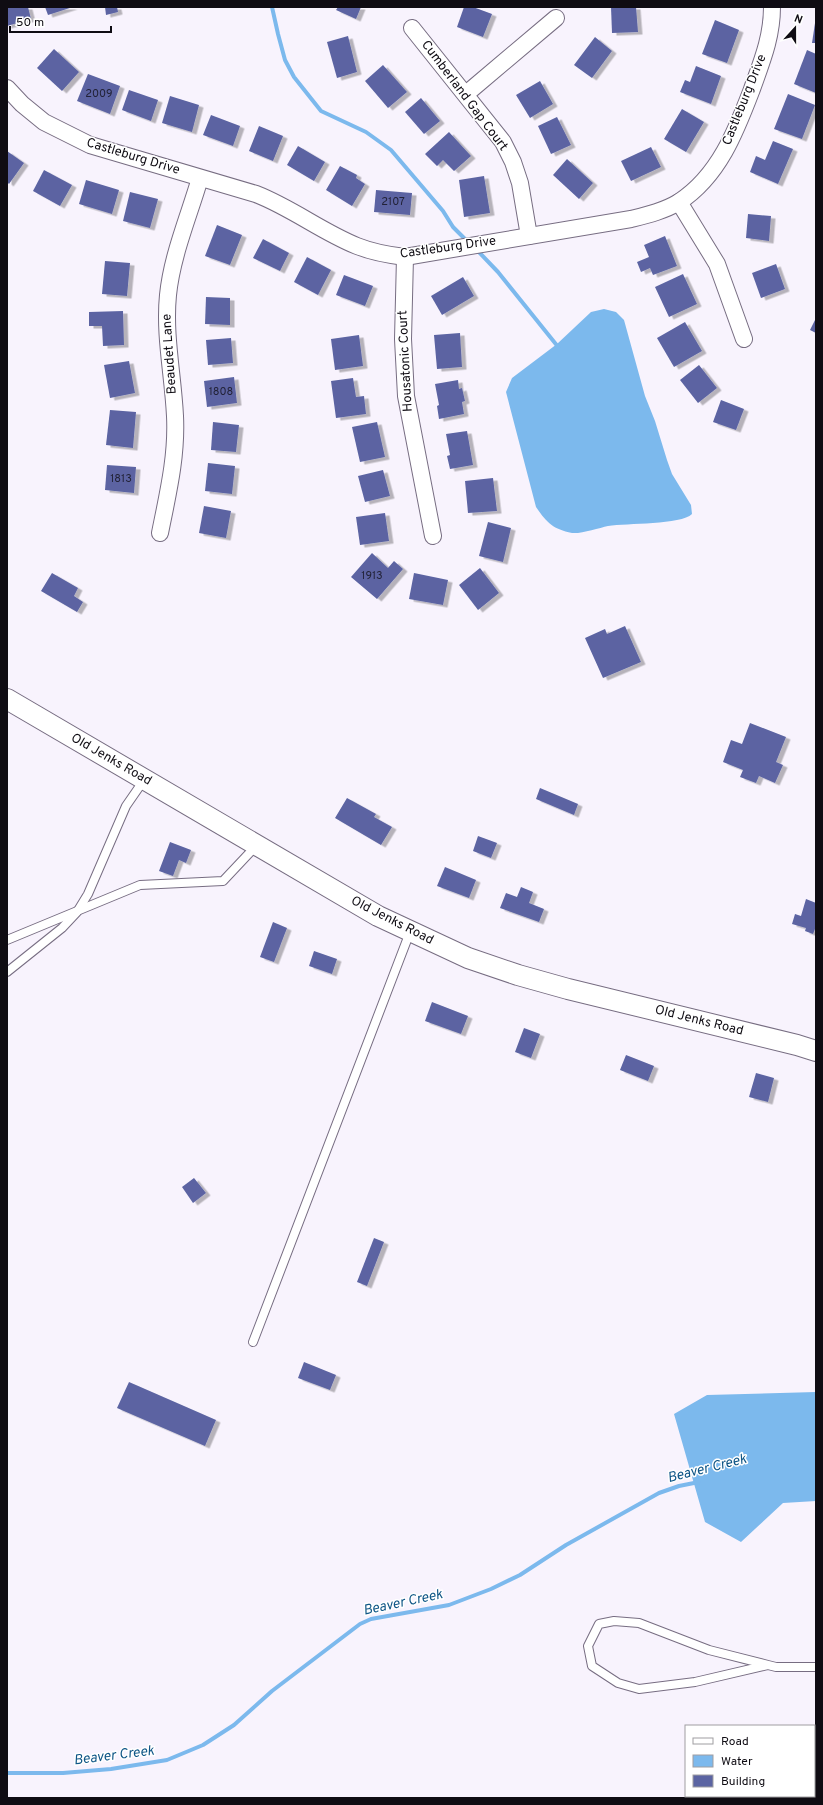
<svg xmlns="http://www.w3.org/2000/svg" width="823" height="1805" font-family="Overpass,sans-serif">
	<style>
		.water { fill: #7cb9ed }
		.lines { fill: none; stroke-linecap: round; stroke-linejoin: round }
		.stream { stroke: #7cb9ed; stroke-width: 4 }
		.building { fill: #5b64a2; filter: url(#shadow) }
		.service-casing { stroke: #776d82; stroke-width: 10 }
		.minor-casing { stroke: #776d82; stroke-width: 18 }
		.tertiary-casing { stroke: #776d82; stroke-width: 22 }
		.service { stroke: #fff; stroke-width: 8 }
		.minor { stroke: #fff; stroke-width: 16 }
		.tertiary { stroke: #fff; stroke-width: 20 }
		.labels { text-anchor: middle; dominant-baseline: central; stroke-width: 3; stroke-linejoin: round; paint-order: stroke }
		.number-label { font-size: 11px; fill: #222237 }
		.street-label { font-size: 13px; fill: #0f0c13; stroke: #fff }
		.water-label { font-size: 14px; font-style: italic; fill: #0f5686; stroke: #fff }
	</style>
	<defs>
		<filter id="shadow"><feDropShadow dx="4.5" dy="2.5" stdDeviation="0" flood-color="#0004"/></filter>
	</defs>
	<rect width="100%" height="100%" fill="#f8f3fd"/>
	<g class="water">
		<path d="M604 309 616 312 624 320 645 396 655 421 667 460 672 474 691 505 692 514C681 525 627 523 608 526 599 528 581 534 572 533 553 529 547 523 536 507L506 392 512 378 557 344 591 312Z"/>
		<polygon points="816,1392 816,1501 783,1503 741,1542 705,1522 674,1414 707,1395"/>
	</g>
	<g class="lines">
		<g class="stream">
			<polyline points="272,7 278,34 285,60 294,77 321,111 366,132 391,150 443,211 453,227 468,242"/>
			<polyline points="476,249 498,272 559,348"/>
			<polyline points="7,1773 63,1773 111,1769 167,1760 203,1745 234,1725 272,1691 360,1624 371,1619 449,1605 491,1589 520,1575 566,1545 659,1493 679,1486 699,1482"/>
		</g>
	</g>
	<g class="building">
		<polygon points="7,7 28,7 31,19 7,26"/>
		<polygon points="45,7 73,7 48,15"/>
		<polygon points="105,7 117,7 118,12 106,15"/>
		<polygon points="338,7 361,7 356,19 336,10"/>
		<polygon points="464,7 473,7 492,14 483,37 457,27"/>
		<polygon points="611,7 636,7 638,32 612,33"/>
		<polygon points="715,20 739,30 727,63 702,54"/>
		<polygon points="815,23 816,24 816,43 812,43"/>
		<polygon points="348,36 357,72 337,78 327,42"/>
		<polygon points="595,37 612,51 592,78 574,65"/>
		<polygon points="54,49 79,72 62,91 37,68"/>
		<polygon points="807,50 816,54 816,93 794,84"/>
		<polygon points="383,65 407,92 388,108 365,81"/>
		<polygon points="696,66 721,76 711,104 680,92 685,80 690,82"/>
		<polygon points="88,74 120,86 110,114 77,101"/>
		<polygon points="540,81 553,104 530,118 516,95"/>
		<polygon points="129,90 158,100 151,121 122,110"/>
		<polygon points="788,94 815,105 802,139 774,129"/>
		<polygon points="170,96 199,105 192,132 162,123"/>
		<polygon points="421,98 440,121 424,134 405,112"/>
		<polygon points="682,109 704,122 686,152 664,139"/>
		<polygon points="211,115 240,126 233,146 203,135"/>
		<polygon points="557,117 571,145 551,154 538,126"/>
		<polygon points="259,126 283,136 273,161 249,151"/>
		<polygon points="449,132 471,156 454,171 443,160 437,166 425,154"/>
		<polygon points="773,141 793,149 778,184 750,172 756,156 765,160"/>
		<polygon points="298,146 325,162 314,181 287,165"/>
		<polygon points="651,147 661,167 631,181 621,161"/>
		<polygon points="7,151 24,163 9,184 7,182"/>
		<polygon points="567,159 593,183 579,199 553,175"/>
		<polygon points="340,166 357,175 356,178 365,184 352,206 326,190"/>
		<polygon points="44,170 72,185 60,206 33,191"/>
		<polygon points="484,176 490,213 464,217 459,180"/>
		<polygon points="86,180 119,190 112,214 79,204"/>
		<polygon points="376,190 412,193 410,215 374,212"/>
		<polygon points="130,192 158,199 150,228 123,221"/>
		<polygon points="748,214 771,216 769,241 746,238"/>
		<polygon points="217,225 242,235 230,265 205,256"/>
		<polygon points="665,236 677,266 653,275 650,268 641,272 637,262 649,257 644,245"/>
		<polygon points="263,239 289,253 280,271 253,258"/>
		<polygon points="307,257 331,270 318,295 294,282"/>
		<polygon points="105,261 130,263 127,296 102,294"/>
		<polygon points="776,264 785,289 761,298 752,273"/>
		<polygon points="683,274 697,304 669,317 655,287"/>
		<polygon points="344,275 373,286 365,306 336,295"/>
		<polygon points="463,277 474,296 442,315 431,296"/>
		<polygon points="206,297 230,298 230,325 205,324"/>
		<polygon points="123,311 124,345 103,346 102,326 89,326 89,312"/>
		<polygon points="816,318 816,333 810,330"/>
		<polygon points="685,322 702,351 674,367 657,338"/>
		<polygon points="460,333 462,367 437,369 434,335"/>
		<polygon points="359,335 363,366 335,370 331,339"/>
		<polygon points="231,338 233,363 208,365 206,340"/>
		<polygon points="129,361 135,393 110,398 104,365"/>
		<polygon points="699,365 717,388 698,403 680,380"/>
		<polygon points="234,377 237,403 207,407 204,381"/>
		<polygon points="353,378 356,397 364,396 366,414 336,418 331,381"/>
		<polygon points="458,380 459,389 462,388 465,401 462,402 464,414 439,419 437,406 439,405 435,384"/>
		<polygon points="721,400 744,409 736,430 713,422"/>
		<polygon points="110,410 136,412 133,448 106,445"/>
		<polygon points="213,422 239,425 236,452 211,450"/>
		<polygon points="377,422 385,457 360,462 352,427"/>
		<polygon points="467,431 473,465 450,469 447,456 450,455 446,434"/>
		<polygon points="208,463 235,466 232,494 205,491"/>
		<polygon points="107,465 136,467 134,493 105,490"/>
		<polygon points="383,470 390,496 365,502 358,476"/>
		<polygon points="493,478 497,511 468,513 465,481"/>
		<polygon points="204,506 231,511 226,538 199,533"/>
		<polygon points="385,513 389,541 360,545 356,517"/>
		<polygon points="488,522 511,528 503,562 479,556"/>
		<polygon points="372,553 388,568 394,561 403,569 377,599 351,577"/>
		<polygon points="480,568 499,593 478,610 459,585"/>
		<polygon points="52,573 78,588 74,596 83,602 77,612 41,591"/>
		<polygon points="414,573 448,580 443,605 409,599"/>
		<polygon points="625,626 641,662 603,678 585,638 605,629 607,634"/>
		<polygon points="750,723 786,737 776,762 783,765 775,783 759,776 756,783 740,777 743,770 723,762 731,740 742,744"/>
		<polygon points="540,788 578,804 574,815 536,799"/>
		<polygon points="347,798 376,814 374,817 392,827 381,845 335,818"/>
		<polygon points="478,836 497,843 491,858 473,851"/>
		<polygon points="170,842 191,850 186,863 179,860 173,876 159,871"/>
		<polygon points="445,867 476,880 469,898 437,886"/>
		<polygon points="521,887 533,892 529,903 544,909 539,922 500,908 506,893 517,897"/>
		<polygon points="806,899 816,903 816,930 815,929 813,934 805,931 806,928 792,924 795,914 801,916"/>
		<polygon points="273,922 287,928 274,962 260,957"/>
		<polygon points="314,951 337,959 332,974 309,966"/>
		<polygon points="432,1002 468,1016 461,1034 425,1021"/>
		<polygon points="524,1028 540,1034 531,1058 515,1052"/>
		<polygon points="626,1055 654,1066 648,1081 620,1070"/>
		<polygon points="756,1073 774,1078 768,1102 749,1097"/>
		<polygon points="194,1178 206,1193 193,1203 182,1187"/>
		<polygon points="374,1238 384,1242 367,1286 357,1282"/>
		<polygon points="304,1362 336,1375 330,1390 298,1378"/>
		<polygon points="129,1382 216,1420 205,1446 117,1408"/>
	</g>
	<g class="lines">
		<g class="service-casing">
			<g id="service">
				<polyline points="7,940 140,885 223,881 256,846"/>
				<polyline points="7,972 62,928 77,912 88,894 126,806 144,780"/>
				<polyline points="253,1342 410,932"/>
				<polyline points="768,1665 695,1682 639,1689 618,1683 592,1666 588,1646 599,1624 614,1621 639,1623 709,1650 768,1665 776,1667 816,1667"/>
			</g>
		</g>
		<g class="minor-casing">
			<g id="minor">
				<polyline points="412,28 503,142 513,162 520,183 529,236"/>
				<path d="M7 88 22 104 44 122 90 145 256 194C292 208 322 232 357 246 372 252 388 255 405 257L631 219C647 215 664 211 679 202 719 176 736 131 752 89 762 61 772 37 772 7"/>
				<polyline points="466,94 556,18"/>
				<polyline points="679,202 717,264 744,339"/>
				<polyline points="405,257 403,339 406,396 433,536"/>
				<path d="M160 533C168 493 177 456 175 416 173 375 164 335 168 295 172 255 189 216 200 178"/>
			</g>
		</g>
		<g class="tertiary-casing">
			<polyline id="tertiary" points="7,699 378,916 468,958 518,975 568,989 797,1045 816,1051"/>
		</g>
		<use href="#service" class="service"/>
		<use href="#minor" class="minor"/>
		<use href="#tertiary" class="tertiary"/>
	</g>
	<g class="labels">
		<g class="number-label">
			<text x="99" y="94">2009</text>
			<text x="393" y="202">2107</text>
			<text x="221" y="392">1808</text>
			<text x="121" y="479">1813</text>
			<text x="372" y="576">1913</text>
		</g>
		<g class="street-label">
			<text transform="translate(464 96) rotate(53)">Cumberland Gap Court</text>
			<text transform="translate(745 100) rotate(-68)">Castleburg Drive</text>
			<text transform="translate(133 157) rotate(17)">Castleburg Drive</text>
			<text transform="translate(448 248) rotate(-8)">Castleburg Drive</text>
			<text transform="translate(170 354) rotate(-94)">Beaudet Lane</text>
			<text transform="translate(406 361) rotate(-93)">Housatonic Court</text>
			<text transform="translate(111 760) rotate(30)">Old Jenks Road</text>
			<text transform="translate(392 921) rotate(27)">Old Jenks Road</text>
			<text transform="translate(699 1021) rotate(14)">Old Jenks Road</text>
		</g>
		<g class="water-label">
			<text transform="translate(707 1469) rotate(-14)">Beaver Creek</text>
			<text transform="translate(403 1603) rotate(-12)">Beaver Creek</text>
			<text transform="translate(114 1756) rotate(-7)">Beaver Creek</text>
		</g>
	</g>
	<rect width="823" height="1805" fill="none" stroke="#0f0c13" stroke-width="16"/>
	<rect x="685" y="1725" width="130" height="72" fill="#ffffff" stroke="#9f9ea1"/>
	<rect x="693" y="1738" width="20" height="6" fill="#ffffff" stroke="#9f9ea1"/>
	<text x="721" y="1745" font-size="12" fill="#0f0c13">Road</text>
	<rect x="693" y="1755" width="20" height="12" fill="#7cb9ed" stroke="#9f9ea1"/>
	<text x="721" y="1765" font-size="12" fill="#0f0c13">Water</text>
	<rect x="693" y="1775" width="20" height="12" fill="#5b64a2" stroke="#9f9ea1"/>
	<text x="721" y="1785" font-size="12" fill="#0f0c13">Building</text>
	<g transform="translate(795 28) rotate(21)" stroke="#ffffff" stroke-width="3" paint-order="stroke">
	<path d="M0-3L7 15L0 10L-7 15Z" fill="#0f0c13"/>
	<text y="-6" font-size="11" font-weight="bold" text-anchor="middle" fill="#0f0c13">N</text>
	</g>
	<path d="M10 26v6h101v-6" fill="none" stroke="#0f0c13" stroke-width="2"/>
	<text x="16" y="26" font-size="12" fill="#0f0c13" stroke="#ffffff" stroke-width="3" paint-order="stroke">50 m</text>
</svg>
